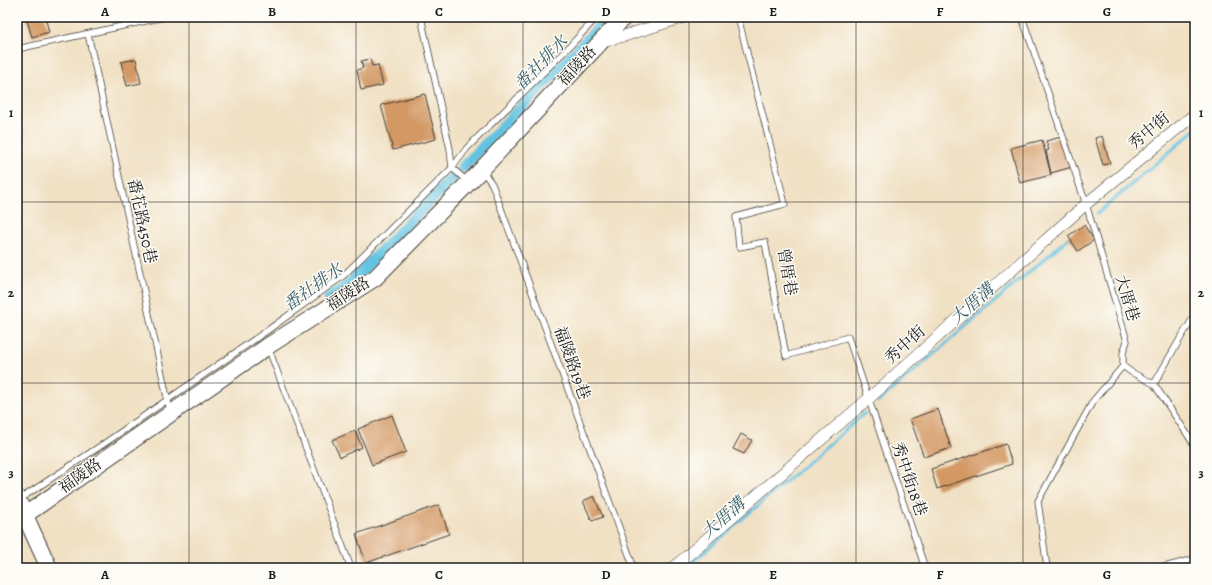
<svg xmlns="http://www.w3.org/2000/svg" width="1212" height="585" font-family="Alegreya,'Noto Serif TC',serif">
	<style>
		.lines { fill: none; stroke-linecap: round; stroke-linejoin: round }
		.stream { stroke: #63c3e1; stroke-width: 3 }
		.canal { stroke: #63c3e1; stroke-width: 11 }
		.building { fill: #d39863 }
		.lane-casing { stroke: #3c3a35; stroke-width: 7 }
		.street-casing { stroke: #3c3a35; stroke-width: 12 }
		.secondary-casing { stroke: #3c3a35; stroke-width: 18 }
		.lane { stroke: #fff; stroke-width: 5.5 }
		.street { stroke: #fff; stroke-width: 11 }
		.secondary { stroke: #fff; stroke-width: 16 }
		.grid { fill: none; stroke: #1c1c1c; stroke-width: 1; stroke-opacity: 0.55 }
		.labels { text-anchor: middle; dominant-baseline: central; stroke-width: 3; stroke-linejoin: round; paint-order: stroke }
		.street-label { font-size: 16px; fill: #1c1c1c; stroke: #fdfcf7 }
		.water-label { font-size: 17px; font-style: italic; fill: #385f6b; stroke: #fdfcf7 }
		.neatline { fill: none; stroke: #1c1c1c; stroke-width: 1.5 }
		.grid-label { font-size: 13px; text-anchor: middle; font-weight: bold; fill: #1c1c1c }
	</style>
	<rect width="100%" height="100%" fill="#fdfcf7"/>
	<filter id="ink" filterUnits="userSpaceOnUse"><feTurbulence type="fractalNoise" baseFrequency=".025" numOctaves="2"/><feDisplacementMap in="SourceGraphic" scale="8" xChannelSelector="R" yChannelSelector="G"/><feConvolveMatrix kernelMatrix="1 2 1 2 8 2 1 2 1" color-interpolation-filters="sRGB"/></filter>
	<filter id="wash" filterUnits="userSpaceOnUse"><feTurbulence type="fractalNoise" baseFrequency=".012" numOctaves="4" result="noise"/><feDisplacementMap in="SourceGraphic" scale="16" xChannelSelector="R" yChannelSelector="G"/><feGaussianBlur stdDeviation="0.9" result="paint"/><feColorMatrix in="noise" values="0 0 0 0 0 0 0 0 0 0 0 0 0 0 0 0 0 1.4 0 .05"/><feComposite in="paint" operator="in"/></filter>
	<g filter="url(#wash)">
		<rect width="100%" height="100%" fill="#f1e1c4"/>
		<g class="lines">
			<g class="stream">
				<polyline points="1097,214 1195,130"/>
				<polyline points="878,402 1071,236"/>
				<polyline points="689,565 865,413"/>
			</g>
			<g class="canal">
				<polyline points="463,167 609,17"/>
				<polyline points="329,298 348,285 451,179"/>
			</g>
		</g>
		<g id="blocks">
			<g class="building">
				<polygon points="26,17 45,17 49,32 32,37"/>
				<polygon points="136,59 141,83 127,86 121,62"/>
				<polygon points="370,59 372,66 378,65 383,85 361,90 357,70 363,68 361,61"/>
				<polygon points="425,94 436,139 393,150 381,105"/>
				<polygon points="1065,136 1072,167 1051,173 1046,151 1049,150 1046,141"/>
				<polygon points="1102,136 1110,163 1103,165 1095,138"/>
				<polygon points="1042,140 1051,175 1020,183 1011,148"/>
				<polygon points="1084,225 1094,240 1078,251 1068,236"/>
				<polygon points="938,409 951,448 924,457 910,419"/>
				<polygon points="392,415 406,452 372,465 358,429"/>
				<polygon points="355,431 362,447 340,457 332,440"/>
				<polygon points="741,434 752,440 744,454 733,449"/>
				<polygon points="1006,444 1012,464 937,489 931,469"/>
				<polygon points="594,496 603,517 592,521 583,501"/>
				<polygon points="439,505 449,534 366,563 356,534"/>
			</g>
		</g>
	</g>
	<g filter="url(#ink)">
		<use href="#blocks" fill-opacity="0" stroke="#3c3a35" stroke-width="1"/>
		<g class="lines">
			<g class="lane-casing">
				<g id="lane">
					<polyline points="421,17 450,149 452,168 468,182"/>
					<polyline points="738,17 785,204 736,217 739,247 765,242 786,356 848,337 925,568"/>
					<polyline points="1022,17 1086,204 1127,341 1123,353 1123,366 1131,372 1154,384 1195,446"/>
					<polyline points="88,34 170,411"/>
					<polyline points="17,49 164,17"/>
					<polyline points="482,170 492,184 634,568"/>
					<polyline points="268,347 351,568"/>
					<polyline points="1154,384 1180,339 1195,315"/>
					<polyline points="20,499 105,443 268,330 343,276 452,168 467,148 569,47 597,17"/>
					<polyline points="1047,568 1038,501 1093,401 1123,366"/>
					<polyline points="1160,568 1195,559"/>
				</g>
			</g>
			<g class="street-casing">
				<g id="street">
					<polyline points="600,42 624,36 684,17"/>
					<polyline points="673,568 875,393 1086,204 1195,114"/>
				</g>
			</g>
			<g class="secondary-casing">
				<g id="secondary">
					<polyline points="17,498 49,568"/>
					<polyline points="25,515 268,346 375,278 482,169 624,17"/>
				</g>
			</g>
			<use href="#lane" class="lane"/>
			<use href="#street" class="street"/>
			<use href="#secondary" class="secondary"/>
		</g>
	</g>
	<path class="grid" d="M189 17V568M356 17V568M523 17V568M689 17V568M856 17V568M1023 17V568M17 202H1195M17 383H1195"/>
	<g class="labels">
		<g class="street-label">
			<text transform="translate(577 66) rotate(-47)">福陵路</text>
			<text transform="translate(1149 131) rotate(-40)">秀中街</text>
			<text transform="translate(142 221) rotate(78)">番花路450巷</text>
			<text transform="translate(787 272) rotate(80)">曾厝巷</text>
			<text transform="translate(348 294) rotate(-33)">福陵路</text>
			<text transform="translate(1127 298) rotate(73)">大厝巷</text>
			<text transform="translate(905 345) rotate(-42)">秀中街</text>
			<text transform="translate(572 363) rotate(70)">福陵路19巷</text>
			<text transform="translate(80 476) rotate(-35)">福陵路</text>
			<text transform="translate(909 479) rotate(71)">秀中街18巷</text>
		</g>
		<g class="water-label">
			<text transform="translate(541 63) rotate(-46)">番社排水</text>
			<text transform="translate(313 287) rotate(-36)">番社排水</text>
			<text transform="translate(972 304) rotate(-41)">大厝溝</text>
			<text transform="translate(723 518) rotate(-41)">大厝溝</text>
		</g>
	</g>
	<rect width="1212" height="585" fill="none" stroke="#fdfcf7" stroke-width="44"/>
	<rect x="22" y="22" width="1168" height="541" class="neatline"/>
	<g class="grid-label">
		<text x="105" y="16">A</text>
		<text x="272" y="16">B</text>
		<text x="439" y="16">C</text>
		<text x="606" y="16">D</text>
		<text x="773" y="16">E</text>
		<text x="940" y="16">F</text>
		<text x="1107" y="16">G</text>
		<text x="11" y="117">1</text>
		<text x="1201" y="117">1</text>
		<text x="11" y="297">2</text>
		<text x="1201" y="297">2</text>
		<text x="11" y="477">3</text>
		<text x="1201" y="477">3</text>
		<text x="105" y="579">A</text>
		<text x="272" y="579">B</text>
		<text x="439" y="579">C</text>
		<text x="606" y="579">D</text>
		<text x="773" y="579">E</text>
		<text x="940" y="579">F</text>
		<text x="1107" y="579">G</text>
	</g>
</svg>
